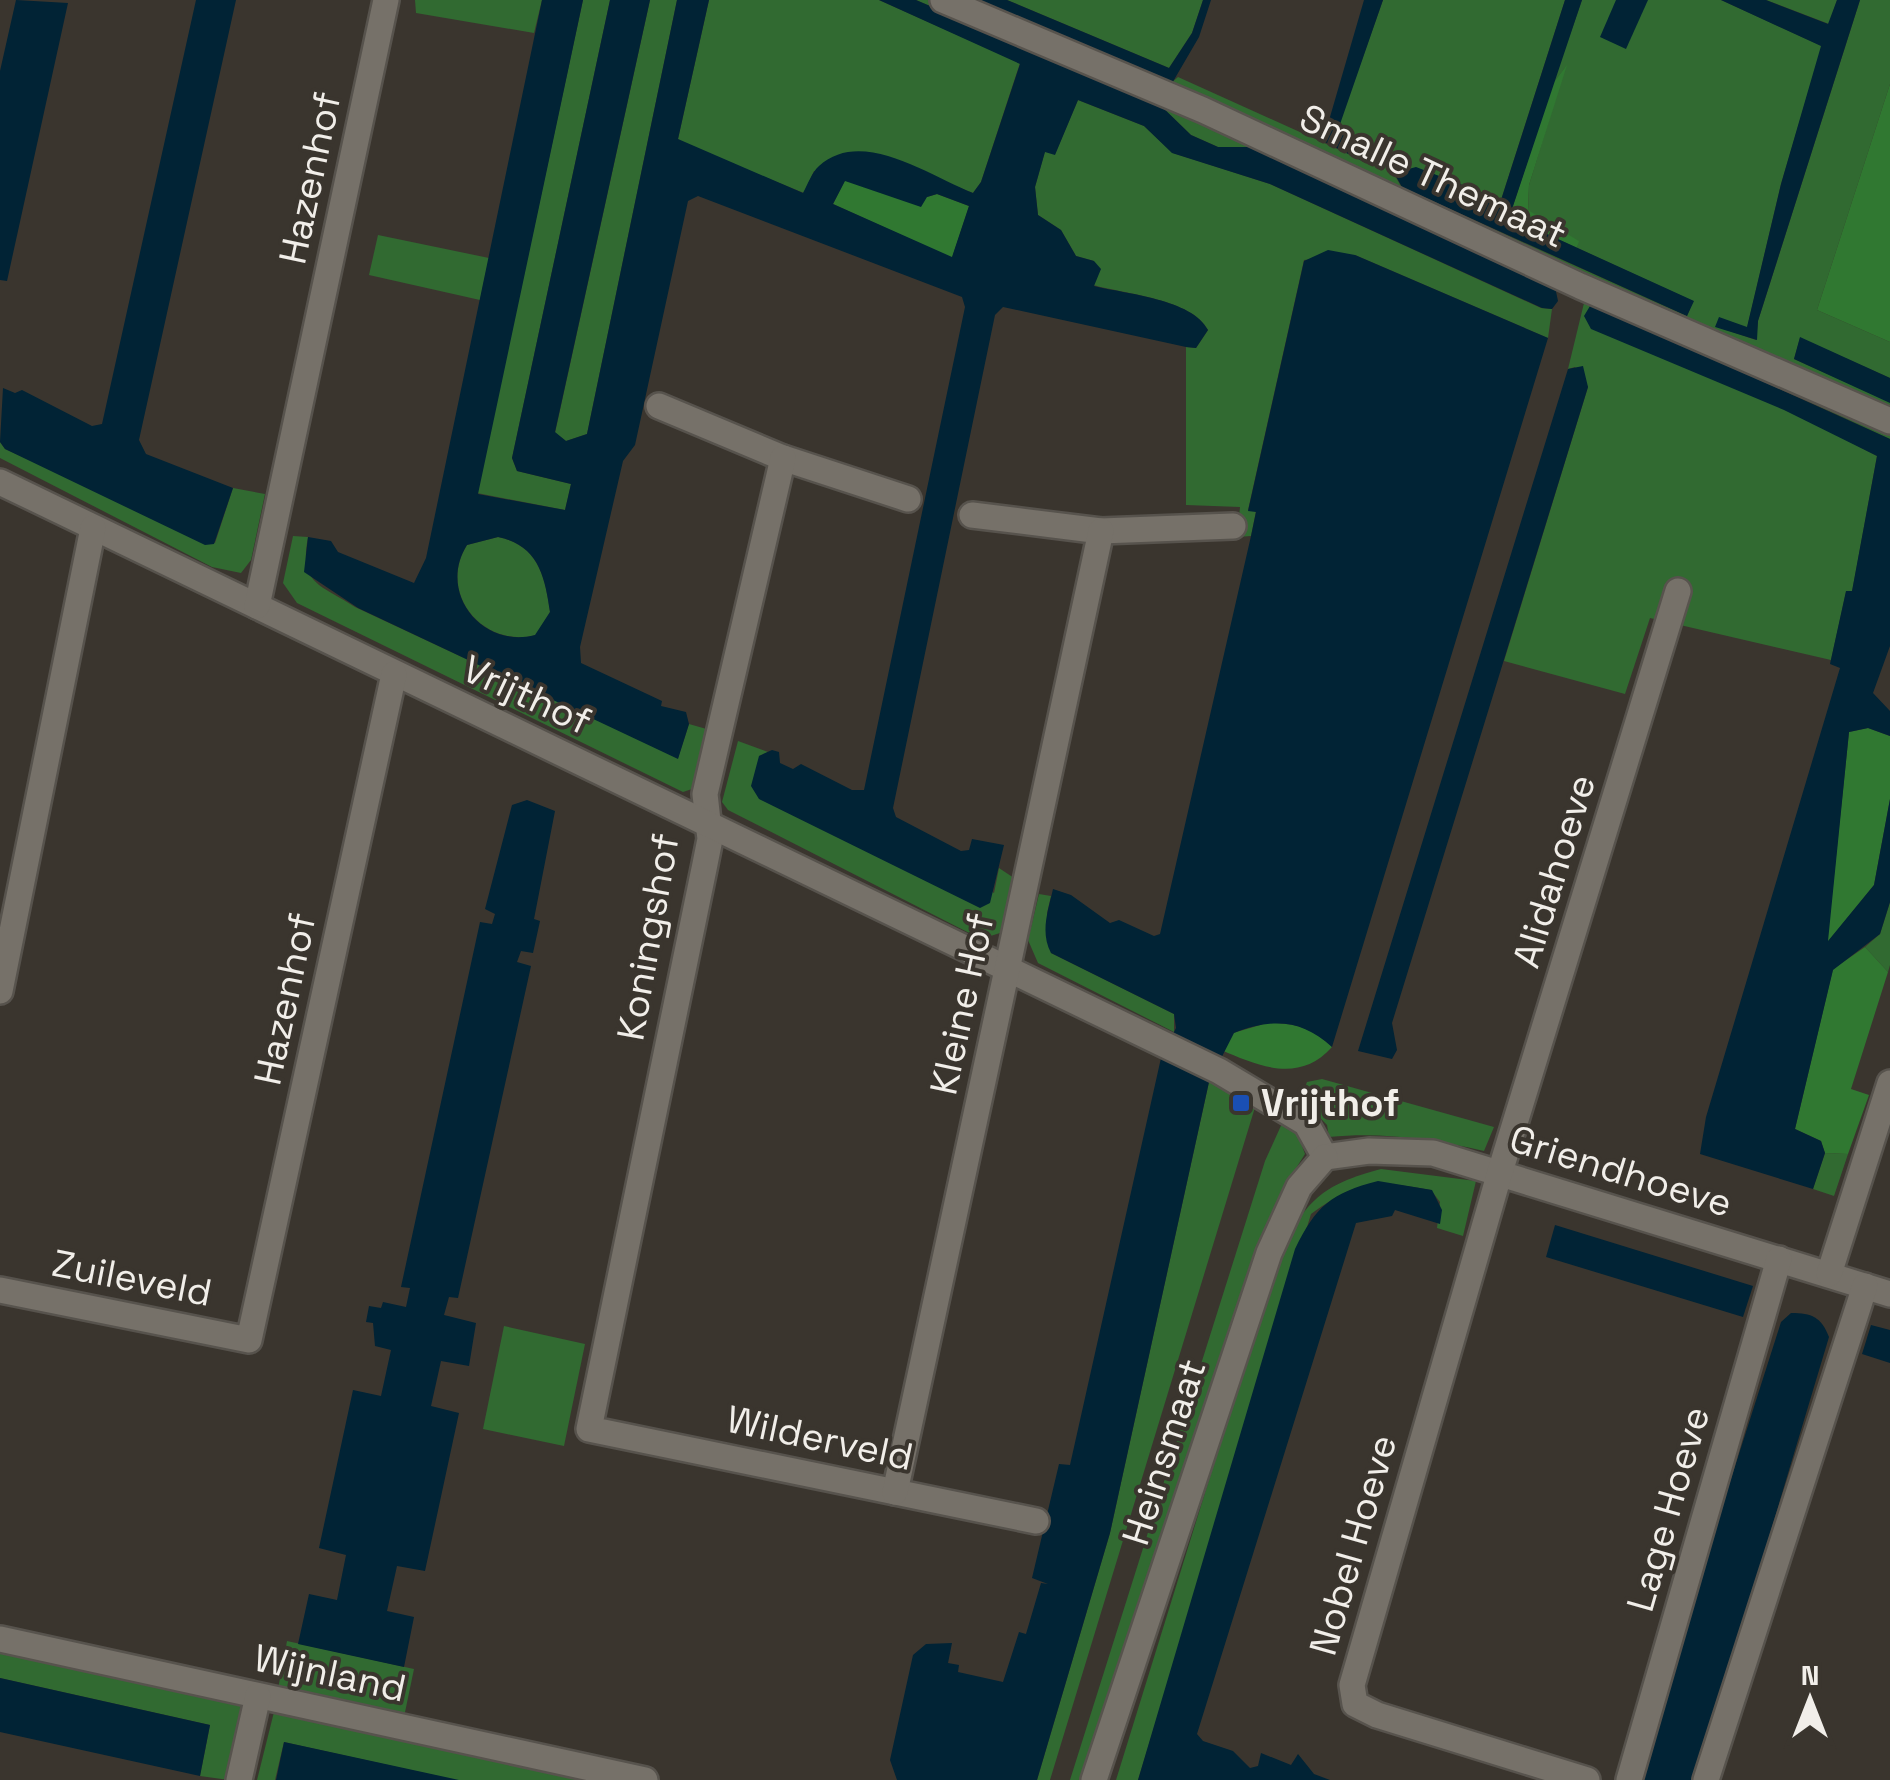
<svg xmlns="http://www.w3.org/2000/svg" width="1890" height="1780" font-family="'Space Grotesk',sans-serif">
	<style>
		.green { fill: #316a31 }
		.forest { fill: #307831 }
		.water { fill: #012335; fill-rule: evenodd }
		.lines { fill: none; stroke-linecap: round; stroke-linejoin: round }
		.minor-casing { stroke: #57534d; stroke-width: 30 }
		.minor { stroke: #767169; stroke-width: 25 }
		.transit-dot { fill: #1a4fb4; stroke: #3a352e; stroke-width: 4 }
		.labels { text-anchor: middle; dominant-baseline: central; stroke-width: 8; stroke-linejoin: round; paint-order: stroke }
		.street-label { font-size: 38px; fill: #f1eee9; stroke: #3a352e }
		.poi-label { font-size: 38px; font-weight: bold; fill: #f1eee9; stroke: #3a352e; text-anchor: start }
	</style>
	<rect width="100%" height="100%" fill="#3a352e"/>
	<g class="green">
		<polygon points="415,0 542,0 534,33 416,13"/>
		<polygon points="583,0 610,0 512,458 517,471 571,484 565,510 477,493"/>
		<polygon points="650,0 677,0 587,434 566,441 555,433"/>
		<polygon points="709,0 879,0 1020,63 981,182 973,193 930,176 814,171 804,193 685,145 678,139"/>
		<polygon points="916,0 971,0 1170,84 1178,77 1366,162 1369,150 1337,130 1383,0 1565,0 1501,200 1416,168 1394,174 1402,188 1687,316 1693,301 1577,248 1578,241 1528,211 1529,185 1565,68 1553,83 1582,0 1721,0 1822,46 1781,184 1747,328 1715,326 1756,340 1758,321 1860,0 1890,0 1890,84 1817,310 1890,342 1890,378 1800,338 1794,359 1890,402 1890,439 1256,147 1218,147 1191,135 1159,104"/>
		<polygon points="1007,0 1203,0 1192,33 1169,68"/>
		<polygon points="1766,0 1837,0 1829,24"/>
		<path d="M1078 100 1144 126 1173 153 1270 184 1541 308 1552 309 1548 338 1355 255 1304 260 1248 510 1256 511 1251 536 1237 537 1240 507 1186 505V347L1196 348 1208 330C1192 299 1125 294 1093 285L1094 261 1076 256 1061 230 1038 215 1035 187 1045 151 1055 154Z"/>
		<polygon points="378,235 489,258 480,300 369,275"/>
		<polygon points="1584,303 1877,456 1852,592 1846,592 1831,660 1650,618 1625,694 1504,661 1588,387 1575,367 1568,369"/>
		<polygon points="0,442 5,449 215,543 233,488 265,494 251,560 241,573 212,567 0,458"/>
		<path d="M293 536 308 537C299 584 319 584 355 607L678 758 689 724 710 730 692 789 683 792 297 603 283 583Z"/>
		<path d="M498 537C538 545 545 576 550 612L536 635C482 649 437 592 467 545Z"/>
		<polygon points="738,741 768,752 759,756 994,893 999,868 1017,880 1000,933 981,939 728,810 722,802"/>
		<polygon points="1039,894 1051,896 1047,913 1051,953 1174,1014 1174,1032 1038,963 1028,940"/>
		<polygon points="1890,902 1890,965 1888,972 1865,947 1880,934"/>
		<path d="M1322 1079 1494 1127 1484 1151C1431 1139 1383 1132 1329 1137L1327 1125 1301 1098 1307 1082Z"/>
		<polygon points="1209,1082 1256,1104 1050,1780 1037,1780 1110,1533"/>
		<polygon points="1284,1119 1297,1132 1305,1154 1283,1189 1085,1780 1070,1780 1265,1161"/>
		<polygon points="1825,1153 1848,1154 1834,1196 1813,1189"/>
		<path d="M1381 1169 1476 1181 1463 1236 1437 1228 1440 1202 1431 1190C1375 1180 1359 1179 1311 1214L1138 1780H1116L1279 1254C1307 1200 1321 1185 1381 1169Z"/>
		<polygon points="504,1326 585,1344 564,1446 483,1429"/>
		<polygon points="287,1641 414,1669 404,1717 278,1689"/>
		<polygon points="0,1652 244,1704 229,1780 200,1776 210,1725 0,1678"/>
		<polygon points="274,1712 585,1780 455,1780 284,1742 275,1780 257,1780"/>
	</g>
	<g class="forest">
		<polygon points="1567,65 1529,185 1528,210 1579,241 1577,248 1536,229 1512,209 1553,83"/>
		<polygon points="1890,84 1890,342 1817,310"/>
		<polygon points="845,180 927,197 937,194 969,206 952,258 833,204"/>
		<polygon points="1868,728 1890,736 1890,799 1874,885 1827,943 1849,732"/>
		<polygon points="1865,947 1888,972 1851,1089 1869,1095 1848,1154 1825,1153 1821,1141 1795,1129 1833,969"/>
		<path d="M1267 1023C1296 1023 1311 1027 1332 1047 1299 1084 1259 1066 1221 1050L1233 1033Z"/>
	</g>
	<g class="water">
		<polygon points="16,0 68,3 7,281 0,280 0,71"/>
		<polygon points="196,0 236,0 139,440 146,454 233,488 214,544 205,545 5,449 0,442 3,388 15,393 22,390 92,426 102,424"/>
		<path d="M542 0H583L478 494 565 510 571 484 517 471 512 458 610 0H650L555 432 566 441 587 434 677 0H709L678 139 803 193C808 184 812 172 819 166 862 127 929 176 973 193L981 182 1020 64 879 0H916L1159 104 1191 135 1218 147H1256L1554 282 1558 301 1552 309 1542 308 1270 184 1172 153 1144 126 1078 100 1055 155 1045 152 1035 187 1038 215 1061 230 1076 256 1094 261 1101 269 1094 286C1126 294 1192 299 1208 330L1196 348 1186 347 1003 307 995 315 893 808 896 817 961 851 969 850 972 839 1004 845 990 903 980 908 759 799 751 786 759 756 772 750 779 752 780 763 793 769 801 764 852 790H864L965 307 962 297 698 196 688 201 635 445 623 461 580 647 581 663 662 701 661 706 686 712 689 724 678 759 358 608 304 572 308 537 331 541 338 552 414 583 426 558ZM845 181 921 207 927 197 937 194 969 206 952 257 833 204ZM498 537C538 545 545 576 550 612L535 635C482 649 437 592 467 545Z"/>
		<polygon points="971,0 1007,0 1169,68 1192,33 1203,0 1211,0 1199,37 1171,85"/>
		<polygon points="1364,0 1383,0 1338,130 1370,150 1366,163 1323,141"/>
		<polygon points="1565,0 1582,0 1512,209 1536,229 1694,301 1687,316 1402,187 1394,173 1416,167 1501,200"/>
		<polygon points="1616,0 1648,0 1626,49 1600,37"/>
		<polygon points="1721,0 1766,0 1828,24 1837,0 1860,0 1758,321 1757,340 1715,327 1719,317 1747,327 1781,184 1821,46"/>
		<path d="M1328 250 1355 255 1548 338 1332 1047C1302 1019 1272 1018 1234 1033L1209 1082 1110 1533 1037 1780H897L890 1760 913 1655 926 1644 952 1643 948 1663 959 1665 958 1672 1003 1682 1019 1632 1026 1634 1041 1583 1048 1584 1032 1578 1059 1464 1070 1465 1161 1058 1176 1028 1174 1014 1051 953C1040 932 1048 911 1053 889L1071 895 1110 923 1119 920 1154 936 1160 934 1251 536 1256 512 1248 511 1304 261Z"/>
		<polygon points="1593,301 1600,308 1890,439 1890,646 1873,693 1890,711 1890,736 1868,728 1849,732 1828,941 1874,885 1890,799 1890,902 1880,934 1833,970 1795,1129 1821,1141 1825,1153 1813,1189 1700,1154 1706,1117 1840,668 1830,664 1846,591 1852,591 1877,456 1784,410 1591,329 1584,316"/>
		<polygon points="1800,337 1890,378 1890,403 1794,359"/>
		<polygon points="1583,366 1588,387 1392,1023 1397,1050 1392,1059 1358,1051 1568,369"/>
		<polygon points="527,800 555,811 534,919 540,921 533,953 521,951 517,962 531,966 458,1298 449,1297 444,1315 476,1323 469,1366 441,1361 431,1406 459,1413 425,1571 397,1566 387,1611 414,1617 404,1667 298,1644 309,1594 337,1600 346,1555 319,1548 353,1390 381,1396 391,1350 375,1346 373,1323 366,1322 369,1306 381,1308 383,1302 406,1307 410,1288 401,1287 480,922 492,924 495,914 485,909 512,805"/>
		<path d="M1378 1181 1432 1190 1442 1210 1440 1224 1395 1210 1392 1216 1356 1223 1197 1734 1203 1741 1233 1751 1250 1768 1258 1766 1261 1753 1291 1765 1298 1754 1314 1774 1330 1780H1138L1295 1249C1316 1206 1331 1193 1378 1181Z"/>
		<polygon points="1555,1225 1753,1286 1743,1317 1546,1257"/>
		<path d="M1791 1313C1812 1313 1821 1317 1829 1337L1696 1780H1635L1781 1322Z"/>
		<polygon points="1871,1325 1890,1330 1890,1363 1862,1354"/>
		<polygon points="0,1678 210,1725 200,1776 0,1732"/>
		<polygon points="284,1742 459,1780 276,1780"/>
	</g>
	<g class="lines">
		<g class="minor-casing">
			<g id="minor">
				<polyline points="943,0 1203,110 1580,286 1890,421"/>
				<polyline points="659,406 783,458 908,499"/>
				<polyline points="783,458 705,794 710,839 705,864 589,1429 1036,1521"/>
				<polyline points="0,482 1219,1071 1306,1123 1325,1157"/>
				<polyline points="972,515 1101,531 1233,526"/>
				<polyline points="257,606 386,0"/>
				<polyline points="0,991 93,528"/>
				<polyline points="1325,1157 1369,1151 1433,1153 1890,1294"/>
				<polyline points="1829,1274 1890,1083"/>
				<polyline points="0,1290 249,1340 394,674"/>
				<polyline points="895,1492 1101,531"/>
				<polyline points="0,1639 645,1780"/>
				<polyline points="239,1780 258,1696"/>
				<polyline points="1094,1780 1269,1253 1299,1187 1325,1157"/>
				<polyline points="1587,1780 1377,1715 1355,1704 1352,1685 1500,1172 1678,591"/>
				<polyline points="1629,1780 1779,1259"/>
				<polyline points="1706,1780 1865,1286"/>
			</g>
		</g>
		<use href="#minor" class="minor"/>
	</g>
	<rect class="transit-dot" x="1231" y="1093" width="20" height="20" rx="5"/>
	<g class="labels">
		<g class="street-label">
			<text transform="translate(1433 176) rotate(25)">Smalle Themaat</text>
			<text transform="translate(310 178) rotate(-78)">Hazenhof</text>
			<text transform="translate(527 695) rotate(25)">Vrijthof</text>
			<text transform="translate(1554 871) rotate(-73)">Alidahoeve</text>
			<text transform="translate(648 937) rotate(-80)">Koningshof</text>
			<text transform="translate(285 999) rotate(-78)">Hazenhof</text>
			<text transform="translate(962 1004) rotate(-78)">Kleine Hof</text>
			<text transform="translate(1621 1171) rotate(17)">Griendhoeve</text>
			<text transform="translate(132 1278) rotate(11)">Zuileveld</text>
			<text transform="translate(820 1438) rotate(12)">Wilderveld</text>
			<text transform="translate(1164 1452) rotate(-72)">Heinsmaat</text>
			<text transform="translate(1668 1509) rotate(-74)">Lage Hoeve</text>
			<text transform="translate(1353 1545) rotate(-74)">Nobel Hoeve</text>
			<text transform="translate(330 1673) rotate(12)">Wijnland</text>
		</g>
		<g class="poi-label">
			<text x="1261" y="1103">Vrijthof</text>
		</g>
	</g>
	<g transform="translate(1810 1700)" stroke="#3a352e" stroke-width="8" paint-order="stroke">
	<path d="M0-8L18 38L0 25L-18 38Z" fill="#f1eee9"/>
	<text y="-15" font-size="28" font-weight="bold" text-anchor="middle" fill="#f1eee9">N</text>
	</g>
</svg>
